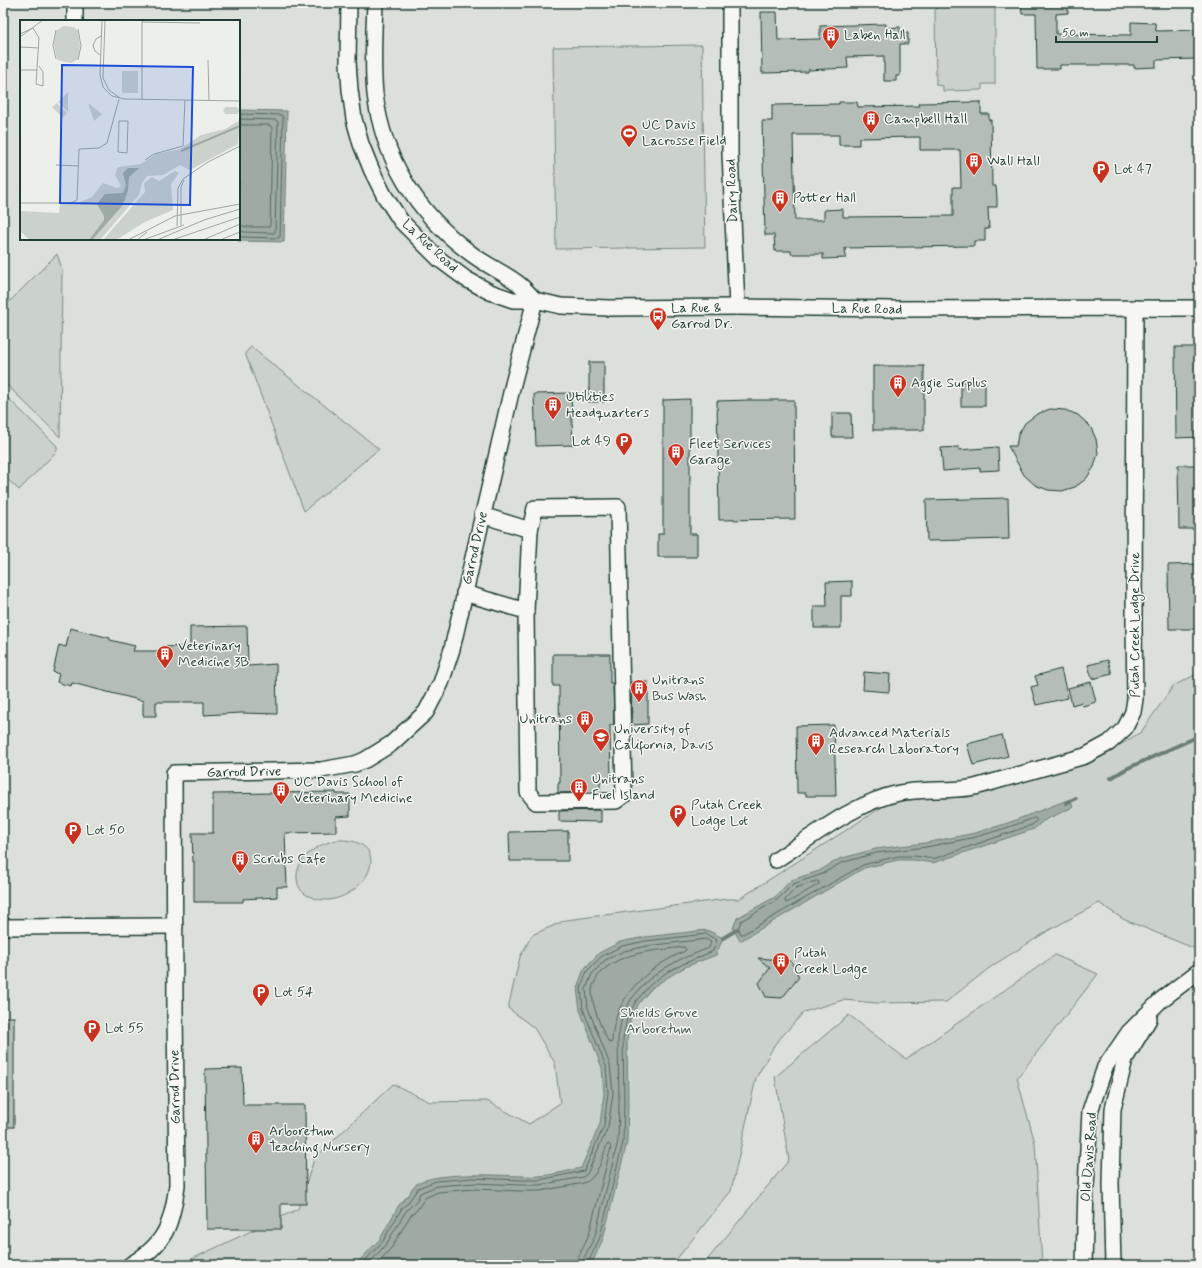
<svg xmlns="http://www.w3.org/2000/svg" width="1202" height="1268" font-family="Mynerve,sans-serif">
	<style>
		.built { fill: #dce0db; fill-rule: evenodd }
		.green { fill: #cbd2cc; stroke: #758880 }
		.water { fill: #9faaa4; stroke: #6c7e77 }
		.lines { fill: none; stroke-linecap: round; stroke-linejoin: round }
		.shore { stroke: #526961; stroke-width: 1 }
		.stream { stroke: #6c7e77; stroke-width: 4 }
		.building { fill: #b4bdb8; stroke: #1f3d34; fill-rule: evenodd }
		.minor-casing { stroke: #1f3d34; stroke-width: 18 }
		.minor { stroke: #f6f6f2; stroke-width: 15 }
		.labels { text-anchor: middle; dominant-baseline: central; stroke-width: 3; stroke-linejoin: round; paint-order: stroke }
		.poi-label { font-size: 14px; fill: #1f3d34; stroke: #f6f6f2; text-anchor: start }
		.street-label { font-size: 14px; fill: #1f3d34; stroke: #f6f6f2 }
		.park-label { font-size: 14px; fill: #415b52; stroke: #f6f6f2 }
		.inset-river { fill: none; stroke: #9faaa4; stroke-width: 2 }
		.inset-road { fill: none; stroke: #9ba8a1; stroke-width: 1 }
		.view { fill: #1d4ed8; fill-opacity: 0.15; stroke: #1d4ed8; stroke-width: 2 }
		.inset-edge { fill: none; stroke: #1f3d34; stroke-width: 2 }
	</style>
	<rect width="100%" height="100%" fill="#edefea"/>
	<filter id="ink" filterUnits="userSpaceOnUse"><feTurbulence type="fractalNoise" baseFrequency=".025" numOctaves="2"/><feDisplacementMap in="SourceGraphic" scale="8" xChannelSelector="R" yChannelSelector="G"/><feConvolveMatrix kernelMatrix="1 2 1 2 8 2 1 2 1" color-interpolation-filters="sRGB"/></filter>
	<g filter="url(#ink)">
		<path class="built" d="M3 3H1199V1265H3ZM21 21H239V239H21Z"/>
		<g class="green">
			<polygon points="942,3 995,3 995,84 982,84 982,90 943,91 943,86 936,85 935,10"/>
			<polygon points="702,45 705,247 556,249 553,47"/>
			<polygon points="57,254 62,269 60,437 3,381 3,308"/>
			<polygon points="251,347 379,449 304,511 245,353"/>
			<polygon points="3,393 57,446 57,451 19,490 3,475"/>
			<polygon points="1199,673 1199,943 1193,948 1123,919 1099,903 1051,929 992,966 946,1002 877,1003 843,1000 804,1012 775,1044 756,1078 731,1191 672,1265 179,1265 298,1209 314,1159 393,1084 430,1102 487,1101 529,1124 560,1103 555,1063 534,1028 508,1008 520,957 532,935 566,920 727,899 739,899 882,807 906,799 969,797 1069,769 1100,757 1141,732 1173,686"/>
			<path d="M337 840C393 838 372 894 329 900 323 900 316 900 311 897 303 894 298 889 297 879 295 858 319 843 337 840Z"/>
			<polygon points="1055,955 1098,974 1017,1078 1035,1143 1042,1265 703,1265 789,1160 775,1077 849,1015 906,1059"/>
		</g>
		<g class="water">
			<polygon points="241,110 287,111 284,242 238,241"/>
			<polygon points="1070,799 1073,807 1043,821 1034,829 933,863 914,860 898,860 864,868 740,941 733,928 737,918 775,897 791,880 819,871 839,859 875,849 925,843 975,833 1008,823"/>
			<path d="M707 930 723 938 716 955 685 967 670 976 653 987 639 1003 630 1020 627 1040 628 1103 627 1142 603 1239 591 1265H355L380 1239 399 1205C404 1201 405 1197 410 1194 412 1165 518 1178 539 1176 553 1175 567 1171 581 1168L600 1124 604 1094 602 1068 580 1010 577 988 584 969 599 953 620 942 645 937Z"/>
		</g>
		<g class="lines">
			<g class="shore">
				<polyline points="239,114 281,115 283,117 280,237 278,238 242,237 239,235"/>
				<polyline points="239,119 276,120 278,122 275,232 274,233 244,232 239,230"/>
				<polyline points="239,125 270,125 272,128 270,226 268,227 246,227 239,224"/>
				<polygon points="1035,818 1037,820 1032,825 933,859 915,856 898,856 863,865 743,934 741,934 738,928 741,921 777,900 793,884 820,875 841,863 876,853 926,847 976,837 1009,827"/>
				<polygon points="817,881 819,882 819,884 787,903 785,902 785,900 796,888"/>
				<path d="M684 947 686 949 685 951C647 968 613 997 612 1042L609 1043C602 1030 591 1004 592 990 593 984 597 977 600 973 622 951 655 951 684 947Z"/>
				<polyline points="361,1265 383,1241 402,1208 407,1204 418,1188 436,1181 474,1178 521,1180 539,1180 584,1171 604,1126 608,1093 606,1066 583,1009 581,988 587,971 602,956 622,946 646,941 706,934 717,940 713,951 683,964 667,972 651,984 636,1001 627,1018 623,1039 624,1103 623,1142 600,1237 587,1265"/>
				<polyline points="368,1265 387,1243 406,1211 417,1200 420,1193 437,1186 475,1183 521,1185 540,1185 583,1177 587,1174 608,1127 613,1093 610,1065 588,1008 586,989 592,974 605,960 624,951 647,946 706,939 711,942 709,948 681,959 665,968 648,980 632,998 622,1016 618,1039 619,1103 618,1141 595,1236 583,1260 582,1265"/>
				<path d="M376 1265 392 1247 410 1216 416 1211 425 1198 438 1192 475 1189 521 1191H540L584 1183C598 1178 602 1158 607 1145L609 1144 611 1147 589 1234 578 1258 576 1265"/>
			</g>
			<g class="stream">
				<polyline points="1111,778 1126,769 1199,736"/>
				<polyline points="1066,803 1076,798"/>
				<polyline points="723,938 738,929"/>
			</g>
		</g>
		<g class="building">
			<polygon points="1021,3 1067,3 1068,13 1056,14 1056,34 1131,35 1131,22 1155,23 1156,31 1199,30 1199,59 1156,60 1156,67 1134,68 1134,65 1060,65 1060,69 1037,69 1036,14 1022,14"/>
			<polygon points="761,12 777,12 778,40 820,39 820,26 886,24 886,28 900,27 900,33 908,33 908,44 900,44 900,76 896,76 896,81 884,81 884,56 847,57 848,68 808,70 808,72 762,73"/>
			<path d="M839 102H857L858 107 920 106 919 103 981 102V114H989V120H991L992 186H996L997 198V207H988L989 229H985V241H974V246L845 248 846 258 823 259V254H791V251H775L774 235H765L762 121H772V105L839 104ZM793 135H839V145H859V138L920 137V150H960L961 187H953V216L843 217V209L824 210V220H795Z"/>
			<polygon points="1175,347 1199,347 1199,437 1176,438"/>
			<rect x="589" y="362" width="15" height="40"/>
			<rect x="873" y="366" width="51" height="64"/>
			<rect x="961" y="382" width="24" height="24"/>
			<polygon points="571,393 573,445 536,446 534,394"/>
			<polygon points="690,399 690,534 697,534 697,557 658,557 658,534 663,534 663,400"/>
			<polygon points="749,400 794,400 795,519 719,520 717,401"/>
			<polygon points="1050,409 1065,410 1078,415 1090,426 1096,439 1098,453 1094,467 1086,479 1075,487 1062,491 1048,490 1035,485 1024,475 1008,446 1016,446 1018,435 1025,423 1037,414"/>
			<polygon points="832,413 851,413 852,437 832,437"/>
			<polygon points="959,447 959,450 998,447 999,470 980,471 980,468 943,471 941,448"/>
			<polygon points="1178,465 1199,465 1199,529 1179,529"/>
			<polygon points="1008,498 1009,539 927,541 926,500"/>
			<polygon points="1199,564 1199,629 1169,629 1168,565"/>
			<polygon points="852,581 852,596 841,596 841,628 814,628 814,606 827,606 826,582"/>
			<polygon points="247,626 248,666 276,664 277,714 241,713 204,715 204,702 156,702 156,716 143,716 143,701 72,683 71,686 59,683 57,682 59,674 53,672 59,645 66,647 70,628 110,638 110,640 135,646 133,651 162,651 162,647 190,646 190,627"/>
			<polygon points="553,654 610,654 610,683 613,683 614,725 610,725 611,782 600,782 600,792 558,793 558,783 560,783 559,686 553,686"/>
			<polygon points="1108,660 1112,674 1092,679 1088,665"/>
			<polygon points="1061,669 1068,698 1036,705 1031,687 1038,685 1035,676"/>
			<polygon points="864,672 890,674 889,692 863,690"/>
			<polygon points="631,682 648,682 648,724 632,725"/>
			<polygon points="1091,682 1096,702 1083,706 1082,702 1072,705 1068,688"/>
			<polygon points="834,725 836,796 806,796 806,793 797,793 796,726"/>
			<polygon points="1002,735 1008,756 973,765 967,744"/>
			<polygon points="336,792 336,794 350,794 350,816 336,817 336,832 285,833 287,887 277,887 277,897 243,899 243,902 194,902 194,861 193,862 192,833 213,833 213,794"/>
			<polygon points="601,810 601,822 559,821 559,811"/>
			<polygon points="568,831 568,861 510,861 509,832"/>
			<polygon points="758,958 791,961 799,977 782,998 766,997 759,983 770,968"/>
			<rect x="3" y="1017" width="11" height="110"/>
			<polygon points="242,1068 243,1105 305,1105 306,1204 281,1204 281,1229 207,1229 205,1069"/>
		</g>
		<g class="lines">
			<g class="minor-casing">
				<g id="minor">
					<polyline points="75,3 75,21"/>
					<polyline points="349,3 348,62 350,90 354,119 361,144 372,171 384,195 401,221 439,259 466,279 490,292 513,300 535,300 561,306 609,308 737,307 892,309 1199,308"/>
					<path d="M375 3C374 33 372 64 375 94 383 159 417 213 469 252 485 265 504 272 520 285 525 289 530 295 535 300"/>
					<polyline points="730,3 730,153 737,307"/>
					<polygon points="618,507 624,795 616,801 536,802 528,792 526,611 530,530 535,508"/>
					<polyline points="482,515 530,530"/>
					<polyline points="464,593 526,611"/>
					<path d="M776 860C813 836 856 802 899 793 924 788 950 792 975 787L1085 756 1109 743 1125 728 1133 712 1135 699 1134 625 1135 308"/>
					<polyline points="3,927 175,926"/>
					<path d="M130 1265C166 1244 172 1224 177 1185L175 1010 174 773 321 770 355 764 365 760 391 744 426 712 441 683 452 649 513 384 535 300"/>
					<polyline points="1084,1265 1086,1187 1090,1111 1105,1067 1129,1032 1161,1000 1199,971"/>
					<polyline points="1113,1265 1111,1183 1113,1109 1125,1059 1149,1019"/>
				</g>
			</g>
			<use href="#minor" class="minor"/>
		</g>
	</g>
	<defs>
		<g id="building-pin" transform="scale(0.9)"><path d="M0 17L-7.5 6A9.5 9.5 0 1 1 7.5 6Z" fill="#c8321e" stroke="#f6f6f2"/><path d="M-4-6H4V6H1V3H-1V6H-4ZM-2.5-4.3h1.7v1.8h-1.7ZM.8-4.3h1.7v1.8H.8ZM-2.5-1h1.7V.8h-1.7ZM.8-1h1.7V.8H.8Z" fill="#fff"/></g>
		<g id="stadium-pin" transform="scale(0.9)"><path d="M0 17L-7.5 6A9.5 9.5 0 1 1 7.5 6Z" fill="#c8321e" stroke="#f6f6f2"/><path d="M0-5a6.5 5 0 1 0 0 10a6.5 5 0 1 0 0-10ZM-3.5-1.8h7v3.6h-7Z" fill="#fff"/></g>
		<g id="parking-pin" transform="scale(0.9)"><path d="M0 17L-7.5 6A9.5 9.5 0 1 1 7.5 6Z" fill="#c8321e" stroke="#f6f6f2"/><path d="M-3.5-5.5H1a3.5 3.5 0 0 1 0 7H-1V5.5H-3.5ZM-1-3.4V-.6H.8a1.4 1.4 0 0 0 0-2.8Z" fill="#fff"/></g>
		<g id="bus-pin" transform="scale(0.9)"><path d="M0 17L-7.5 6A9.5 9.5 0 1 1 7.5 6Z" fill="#c8321e" stroke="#f6f6f2"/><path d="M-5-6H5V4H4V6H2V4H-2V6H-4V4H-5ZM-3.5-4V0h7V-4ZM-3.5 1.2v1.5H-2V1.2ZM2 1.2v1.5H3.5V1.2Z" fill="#fff"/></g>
		<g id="university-pin" transform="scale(0.9)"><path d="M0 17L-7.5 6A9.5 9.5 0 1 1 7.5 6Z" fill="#c8321e" stroke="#f6f6f2"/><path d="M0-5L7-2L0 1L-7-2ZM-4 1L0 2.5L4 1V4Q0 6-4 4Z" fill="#fff"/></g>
	</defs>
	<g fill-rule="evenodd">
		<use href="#building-pin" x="831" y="35"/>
		<use href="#building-pin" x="871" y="119"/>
		<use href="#stadium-pin" x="629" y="133"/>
		<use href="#building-pin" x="974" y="161"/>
		<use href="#parking-pin" x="1101" y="169"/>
		<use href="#building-pin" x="780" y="198"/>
		<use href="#bus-pin" x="658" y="316"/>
		<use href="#building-pin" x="898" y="383"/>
		<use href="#building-pin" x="553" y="405"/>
		<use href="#parking-pin" x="624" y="441"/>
		<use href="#building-pin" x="676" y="452"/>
		<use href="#building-pin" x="165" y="654"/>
		<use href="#building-pin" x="639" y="688"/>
		<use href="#building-pin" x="585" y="719"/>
		<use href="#university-pin" x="601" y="737"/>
		<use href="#building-pin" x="816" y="741"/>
		<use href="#building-pin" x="579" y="787"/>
		<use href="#building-pin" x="281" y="790"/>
		<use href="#parking-pin" x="678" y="813"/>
		<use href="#parking-pin" x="73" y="830"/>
		<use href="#building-pin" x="240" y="859"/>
		<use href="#building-pin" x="781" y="961"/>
		<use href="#parking-pin" x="261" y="992"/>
		<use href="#parking-pin" x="92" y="1028"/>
		<use href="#building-pin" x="256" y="1139"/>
	</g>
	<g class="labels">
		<g class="poi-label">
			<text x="844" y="35">Laben Hall</text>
			<text x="884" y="119">Campbell Hall</text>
			<text x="642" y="125">UC Davis<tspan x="642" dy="16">Lacrosse Field</tspan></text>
			<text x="987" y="161">Wall Hall</text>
			<text x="1114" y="169">Lot 47</text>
			<text x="793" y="198">Potter Hall</text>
			<text x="671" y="308">La Rue &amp;<tspan x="671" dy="16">Garrod Dr.</tspan></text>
			<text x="911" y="383">Aggie Surplus</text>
			<text x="566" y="397">Utilities<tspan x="566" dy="16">Headquarters</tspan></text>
			<text x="611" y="441" text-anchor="end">Lot 49</text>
			<text x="689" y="444">Fleet Services<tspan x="689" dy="16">Garage</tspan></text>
			<text x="178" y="646">Veterinary<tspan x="178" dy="16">Medicine 3B</tspan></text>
			<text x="652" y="680">Unitrans<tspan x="652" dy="16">Bus Wash</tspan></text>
			<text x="572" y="719" text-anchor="end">Unitrans</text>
			<text x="614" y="729">University of<tspan x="614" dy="16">California, Davis</tspan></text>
			<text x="829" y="733">Advanced Materials<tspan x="829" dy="16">Research Laboratory</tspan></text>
			<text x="592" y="779">Unitrans<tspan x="592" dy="16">Fuel Island</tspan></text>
			<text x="294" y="782">UC Davis School of<tspan x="294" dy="16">Veterinary Medicine</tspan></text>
			<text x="691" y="805">Putah Creek<tspan x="691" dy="16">Lodge Lot</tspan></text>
			<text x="86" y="830">Lot 50</text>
			<text x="253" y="859">Scrubs Cafe</text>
			<text x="794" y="953">Putah<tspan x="794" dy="16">Creek Lodge</tspan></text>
			<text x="274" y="992">Lot 54</text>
			<text x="105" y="1028">Lot 55</text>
			<text x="269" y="1131">Arboretum<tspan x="269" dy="16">Teaching Nursery</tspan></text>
		</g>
		<g class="street-label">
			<text transform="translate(732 191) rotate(-92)">Dairy Road</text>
			<text transform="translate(430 246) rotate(43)">La Rue Road</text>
			<text transform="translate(867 309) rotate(1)">La Rue Road</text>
			<text transform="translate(475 548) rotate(-77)">Garrod Drive</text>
			<text transform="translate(1135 625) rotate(-90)">Putah Creek Lodge Drive</text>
			<text transform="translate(244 772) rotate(-1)">Garrod Drive</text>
			<text transform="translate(175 1087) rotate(-91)">Garrod Drive</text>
			<text transform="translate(1089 1157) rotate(-86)">Old Davis Road</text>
		</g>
		<g class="park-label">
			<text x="659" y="1013">Shields Grove<tspan x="659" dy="16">Arboretum</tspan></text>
		</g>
	</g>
	<g transform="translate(20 20)">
		<rect width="220" height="220" fill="#edefea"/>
		<path d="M43 6 54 7 58 11 60 26 58 39 51 43 37 40 34 24 36 11ZM102 51H118V73H102ZM48 72V92L38 82ZM37 83 47 93 43 98 32 87ZM68 83 82 94 74 101ZM206 87H217L220 91 217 94H205L203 90ZM220 100 218 124 170 150 160 145 143 155 127 156 122 163 119 175 80 220H10L0 211V191L39 193 40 184 58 183 72 177 83 163 97 168 101 166 95 155 98 147 121 144 136 134 160 129 181 115 205 109ZM155 151 159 153 151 164 153 190 125 202 96 220H83L125 172 124 163 132 157 139 161Z" fill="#cbd2cc"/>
		<path d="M108 148H119L109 157 108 170 103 185 72 220H69L84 200V196L77 184 85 174 103 173 106 165 103 153Z" fill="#9faaa4"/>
		<path class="inset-river" d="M161 131 220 106"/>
		<path class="inset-road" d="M82 0 80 55 83 67 92 76 105 79 220 81M85 0 83 58 89 70 100 78M122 2 180 3M13 8 19 18 16 64 23 66V52L19 46M36 10 33 25 36 39M0 14 13 8M0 17 23 0M0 27 19 28M80 35 75 31 73 25 76 19 81 16M58 40 61 26 58 9M188 40 189 81M0 50H17M122 79V0M99 101H108L107 133 98 132ZM125 140 134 134 163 126 165 80M36 145 59 146M0 183H51L57 180 59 129 79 128 87 123 99 79M161 205V167L164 160M157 206 158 168 163 159 188 142 220 126M108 220 155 196 220 184M117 220 127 212M123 220 164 205M137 220 184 200 220 189M152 220 220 197M183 220 220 204M200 220 220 212"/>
		<path class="view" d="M42 45 173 47 170 185 40 183Z"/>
		<rect width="220" height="220" class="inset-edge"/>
	</g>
	<rect width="1202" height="1268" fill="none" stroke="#f6f6f2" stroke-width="16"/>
	<rect x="8" y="8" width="1186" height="1252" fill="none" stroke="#1f3d34" stroke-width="1.5" filter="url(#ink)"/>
	<path d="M1056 36v6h101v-6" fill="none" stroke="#1f3d34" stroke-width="2"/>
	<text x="1062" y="36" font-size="12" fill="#1f3d34" stroke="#f6f6f2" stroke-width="3" paint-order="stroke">50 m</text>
</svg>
